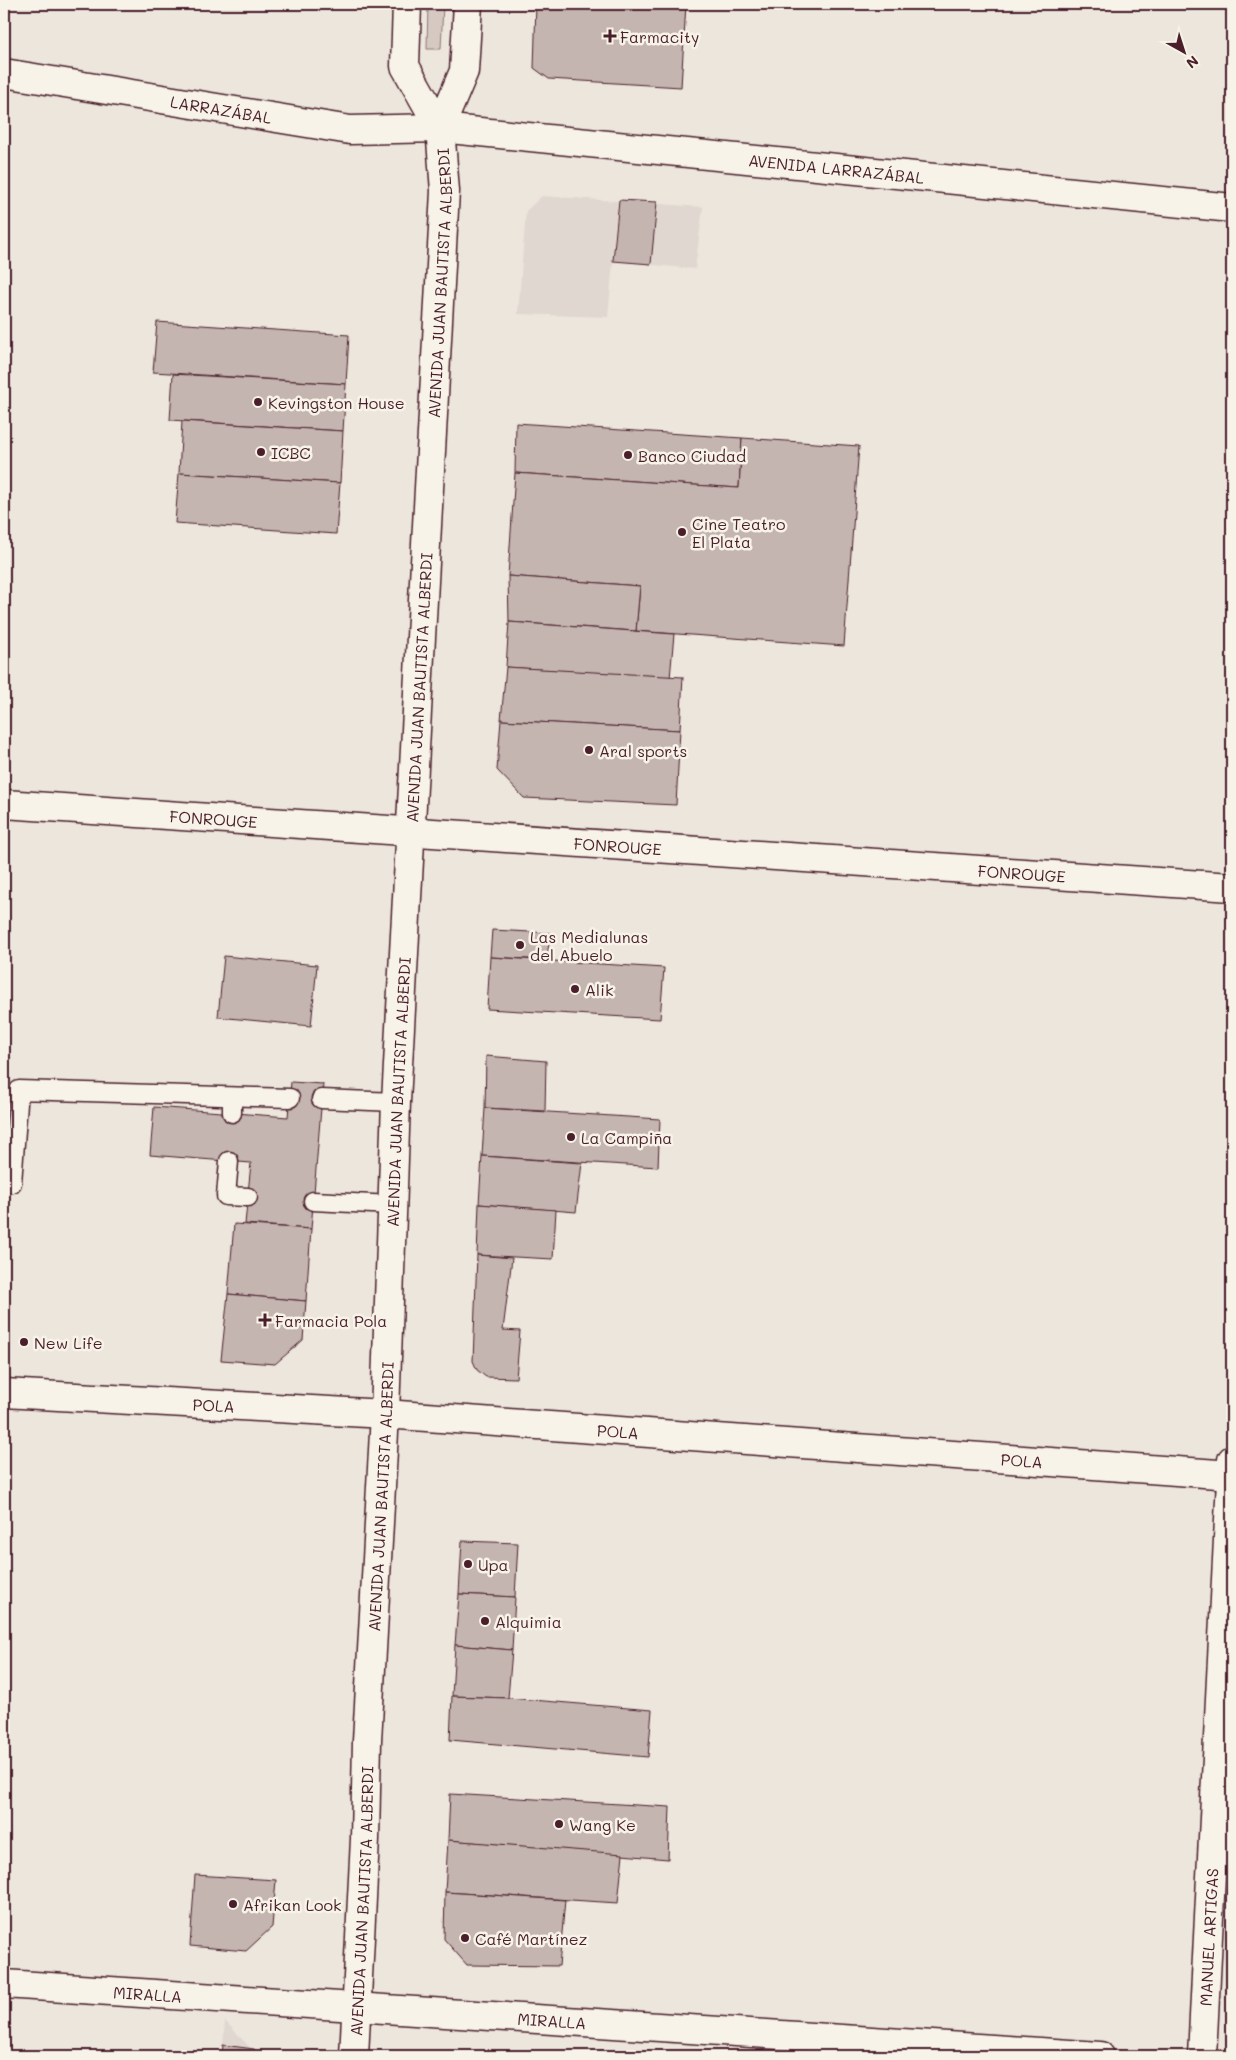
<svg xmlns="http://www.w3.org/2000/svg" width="1236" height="2060" font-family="Mali,sans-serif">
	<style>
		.built { fill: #e0d7d0 }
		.green { fill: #d5c9c2; stroke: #907476 }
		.building { fill: #c4b5b0; stroke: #4a1f2b }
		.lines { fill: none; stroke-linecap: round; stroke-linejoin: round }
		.lane-casing { stroke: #4a1f2b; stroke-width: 21 }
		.street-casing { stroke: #4a1f2b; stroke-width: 31 }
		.secondary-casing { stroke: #4a1f2b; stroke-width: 31 }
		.primary-casing { stroke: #4a1f2b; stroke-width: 31 }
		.lane { stroke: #f7f3e8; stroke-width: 18 }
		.street { stroke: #f7f3e8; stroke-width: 28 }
		.secondary { stroke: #f7f3e8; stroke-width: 28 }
		.primary { stroke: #f7f3e8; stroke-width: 28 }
		.poi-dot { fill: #4a1f2b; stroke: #f7f3e8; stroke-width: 2 }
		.labels { text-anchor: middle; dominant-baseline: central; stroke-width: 5; stroke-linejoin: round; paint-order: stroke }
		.poi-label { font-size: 16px; fill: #4a1f2b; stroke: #f7f3e8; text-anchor: start }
		.street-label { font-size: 16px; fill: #4a1f2b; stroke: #f7f3e8 }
	</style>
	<rect width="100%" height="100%" fill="#ece6dd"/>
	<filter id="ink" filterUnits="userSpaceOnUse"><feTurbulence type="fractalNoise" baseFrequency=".02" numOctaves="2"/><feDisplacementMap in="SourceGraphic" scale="10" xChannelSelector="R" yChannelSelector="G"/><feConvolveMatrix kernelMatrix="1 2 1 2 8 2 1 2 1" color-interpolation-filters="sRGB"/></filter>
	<g filter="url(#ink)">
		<g class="built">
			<polygon points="542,196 703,207 695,269 613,261 608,317 518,314 526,211"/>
			<polygon points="225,2021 258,2056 222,2056"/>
		</g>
		<polygon class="green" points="428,4 443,4 441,49 427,49"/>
		<g class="building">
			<polygon points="536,4 686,4 681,87 549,79 534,68"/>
			<polygon points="619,200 657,202 651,264 613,261"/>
			<polygon points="157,322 349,335 346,384 153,372"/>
			<polygon points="173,374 346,384 343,431 170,420"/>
			<polygon points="182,421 343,431 340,483 179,473"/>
			<polygon points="516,423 742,438 739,488 515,473"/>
			<polygon points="742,438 859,446 844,646 636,631 640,586 508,576 515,473 739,488"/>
			<polygon points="179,473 340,483 336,534 175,523"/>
			<polygon points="508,576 640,586 636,631 509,622"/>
			<polygon points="509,622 674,634 670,678 506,667"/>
			<polygon points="506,667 683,677 680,730 501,720"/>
			<polygon points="501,720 680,730 676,805 524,798 497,770"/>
			<polygon points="492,930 550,933 547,960 490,957"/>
			<polygon points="224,956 317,965 311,1026 218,1017"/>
			<polygon points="490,957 664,968 660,1019 487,1009"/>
			<polygon points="486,1056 546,1061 545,1111 485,1108"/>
			<polygon points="291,1082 323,1084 311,1229 245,1224 251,1163 150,1155 154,1107 288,1117"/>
			<polygon points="485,1108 660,1119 658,1167 482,1156"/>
			<polygon points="482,1156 582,1163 576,1212 479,1204"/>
			<polygon points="479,1204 556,1210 553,1259 477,1255"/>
			<polygon points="234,1224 311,1229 306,1301 228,1294"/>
			<polygon points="477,1255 512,1258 503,1330 520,1331 516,1378 486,1377 477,1370 473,1361"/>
			<polygon points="228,1294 306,1301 303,1340 275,1364 221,1360"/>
			<polygon points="462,1541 518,1543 515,1597 459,1594"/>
			<polygon points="459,1594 515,1597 512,1650 455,1645"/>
			<polygon points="455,1645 512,1650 508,1698 452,1696"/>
			<polygon points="452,1696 508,1698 652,1710 648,1757 450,1740"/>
			<polygon points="450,1794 670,1807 668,1859 448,1840"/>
			<polygon points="448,1840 623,1854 618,1903 445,1892"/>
			<polygon points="195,1875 276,1880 272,1927 246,1951 190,1946"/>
			<polygon points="445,1892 565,1900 559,1966 467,1965 444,1939"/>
			<polygon points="223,2045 254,2049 258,2056 222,2056"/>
		</g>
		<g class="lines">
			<g class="lane-casing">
				<g id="lane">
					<polyline points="321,1099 396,1102"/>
					<polyline points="232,1113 232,1097"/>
					<polyline points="229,1161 226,1196 248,1197"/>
					<polyline points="12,1183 19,1090 290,1098"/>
					<polyline points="313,1201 392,1205"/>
				</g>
			</g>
			<g class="street-casing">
				<g id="street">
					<path id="s1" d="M4 804 1232 887"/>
					<path id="s2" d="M4 1393 385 1414 1232 1475"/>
					<path id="s3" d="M4 1984 1100 2056"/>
					<path id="s4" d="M1202 2056 1232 1460"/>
				</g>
			</g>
			<g class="secondary-casing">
				<g id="secondary">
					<path id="s5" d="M4 73 350 130 440 128 1232 208"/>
				</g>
			</g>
			<g class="primary-casing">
				<g id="primary">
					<polyline points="440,128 464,71 468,4"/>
					<path id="s6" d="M354 2056 365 1839 367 1741 385 1414 396 1102 445 191 440 128 405 66 407 4"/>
				</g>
			</g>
			<use href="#lane" class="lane"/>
			<use href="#street" class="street"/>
			<use href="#secondary" class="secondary"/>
			<use href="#primary" class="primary"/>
		</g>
	</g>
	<g class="poi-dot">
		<path d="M607.5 28.5h5v5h5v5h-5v5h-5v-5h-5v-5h5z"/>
		<circle cx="258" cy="402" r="5"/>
		<circle cx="261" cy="452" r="5"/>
		<circle cx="628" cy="455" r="5"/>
		<circle cx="682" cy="532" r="5"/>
		<circle cx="589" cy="750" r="5"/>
		<circle cx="520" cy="945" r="5"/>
		<circle cx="575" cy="989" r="5"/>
		<circle cx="571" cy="1137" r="5"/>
		<path d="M262.5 1312.5h5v5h5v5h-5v5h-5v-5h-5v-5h5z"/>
		<circle cx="24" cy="1342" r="5"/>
		<circle cx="468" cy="1564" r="5"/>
		<circle cx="485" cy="1621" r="5"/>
		<circle cx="559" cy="1824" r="5"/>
		<circle cx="233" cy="1904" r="5"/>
		<circle cx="465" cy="1938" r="5"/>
	</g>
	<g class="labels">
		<g class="poi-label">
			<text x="620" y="36">Farmacity</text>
			<text x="268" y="402">Kevingston House</text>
			<text x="271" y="452">ICBC</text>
			<text x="638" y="455">Banco Ciudad</text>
			<text x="692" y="523">Cine Teatro<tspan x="692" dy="18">El Plata</tspan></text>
			<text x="599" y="750">Aral sports</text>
			<text x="530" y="936">Las Medialunas<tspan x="530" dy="18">del Abuelo</tspan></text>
			<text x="585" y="989">Alik</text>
			<text x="581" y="1137">La Campiña</text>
			<text x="275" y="1320">Farmacia Pola</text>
			<text x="34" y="1342">New Life</text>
			<text x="478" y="1564">Upa</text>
			<text x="495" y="1621">Alquimia</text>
			<text x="569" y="1824">Wang Ke</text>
			<text x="243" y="1904">Afrikan Look</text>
			<text x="475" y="1938">Café Martínez</text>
		</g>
		<g class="street-label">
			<text stroke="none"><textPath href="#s5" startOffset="220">LARRAZÁBAL</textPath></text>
			<text stroke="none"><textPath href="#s5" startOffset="839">AVENIDA LARRAZÁBAL</textPath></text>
			<text stroke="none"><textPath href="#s6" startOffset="1775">AVENIDA JUAN BAUTISTA ALBERDI</textPath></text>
			<text stroke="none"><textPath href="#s6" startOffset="1370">AVENIDA JUAN BAUTISTA ALBERDI</textPath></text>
			<text stroke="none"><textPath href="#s1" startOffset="210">FONROUGE</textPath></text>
			<text stroke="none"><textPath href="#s1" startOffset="615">FONROUGE</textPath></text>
			<text stroke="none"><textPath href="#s1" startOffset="1020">FONROUGE</textPath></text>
			<text stroke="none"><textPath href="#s6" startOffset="965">AVENIDA JUAN BAUTISTA ALBERDI</textPath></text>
			<text stroke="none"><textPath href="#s2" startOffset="210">POLA</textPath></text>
			<text stroke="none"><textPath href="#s2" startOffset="615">POLA</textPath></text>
			<text stroke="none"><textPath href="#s2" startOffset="1020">POLA</textPath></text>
			<text stroke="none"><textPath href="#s6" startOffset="560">AVENIDA JUAN BAUTISTA ALBERDI</textPath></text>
			<text stroke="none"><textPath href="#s6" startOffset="155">AVENIDA JUAN BAUTISTA ALBERDI</textPath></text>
			<text stroke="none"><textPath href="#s4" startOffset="119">MANUEL ARTIGAS</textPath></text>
			<text stroke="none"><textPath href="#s3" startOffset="144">MIRALLA</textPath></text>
			<text stroke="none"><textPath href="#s3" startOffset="549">MIRALLA</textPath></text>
		</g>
	</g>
	<rect width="1236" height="2060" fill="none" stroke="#f7f3e8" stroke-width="20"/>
	<rect x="10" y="10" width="1216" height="2040" fill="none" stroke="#4a1f2b" stroke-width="2" filter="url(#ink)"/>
	<g transform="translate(1184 52) rotate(141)" stroke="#f7f3e8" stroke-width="4" paint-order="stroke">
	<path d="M0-4L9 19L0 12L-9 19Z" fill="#4a1f2b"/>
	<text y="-8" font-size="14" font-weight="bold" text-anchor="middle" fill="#4a1f2b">N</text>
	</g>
</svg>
